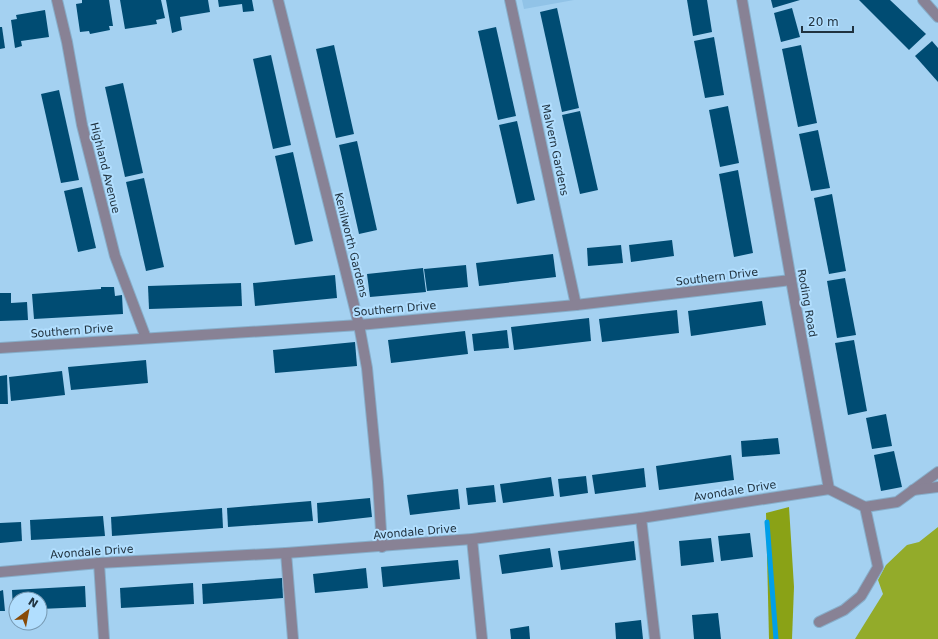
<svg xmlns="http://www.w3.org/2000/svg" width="938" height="639" font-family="'DejaVu Sans',sans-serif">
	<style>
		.built { fill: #91c3e7 }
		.green { fill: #93ab2a }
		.forest { fill: #8aa216 }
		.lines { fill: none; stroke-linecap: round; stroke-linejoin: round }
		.stream { stroke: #009fe9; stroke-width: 5 }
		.building { fill: #004c73 }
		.minor-casing { stroke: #87aeca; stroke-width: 12 }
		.minor { stroke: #888295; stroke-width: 10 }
		.labels { text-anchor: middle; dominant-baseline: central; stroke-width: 4; stroke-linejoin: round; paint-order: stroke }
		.street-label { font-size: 11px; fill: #20323f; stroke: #b1defe }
	</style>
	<rect width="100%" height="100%" fill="#a4d1f1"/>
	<polygon class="built" points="522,0 574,0 524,9"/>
	<polygon class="green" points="938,527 938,639 855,639 883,594 878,580 886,565 907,545 919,542"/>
	<polygon class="forest" points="789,507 794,587 792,639 769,639 766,513"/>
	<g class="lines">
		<polyline class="stream" points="767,522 776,639"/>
	</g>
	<g class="building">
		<polygon points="82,0 109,0 113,26 109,26 110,30 90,34 89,31 80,32 76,4 82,3"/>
		<polygon points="120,0 161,0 165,18 156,20 157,24 125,29"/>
		<polygon points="166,0 208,0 210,12 180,17 182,30 172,33"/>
		<polygon points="218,0 252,0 254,11 243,12 242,4 219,7"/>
		<polygon points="687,0 707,0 712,32 693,36"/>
		<polygon points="771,0 800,0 773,8"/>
		<polygon points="859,0 890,0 926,34 909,50"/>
		<polygon points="557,8 579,108 562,112 540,12"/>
		<polygon points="792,8 800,37 781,42 774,13"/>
		<polygon points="45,10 49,37 21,41 22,46 15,48 11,20 17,19 16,15"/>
		<polygon points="0,27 2,27 5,48 0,49"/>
		<polygon points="496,27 516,116 498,120 478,31"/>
		<polygon points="714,37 724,95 705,98 694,41"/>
		<polygon points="932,41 938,48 938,82 915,56"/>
		<polygon points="334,45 354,134 336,138 316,49"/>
		<polygon points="801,45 817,123 798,127 782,49"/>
		<polygon points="271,55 291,145 273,149 253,59"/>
		<polygon points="123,83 143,173 125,177 105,87"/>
		<polygon points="59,90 79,180 61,183 41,94"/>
		<polygon points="728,106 739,163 720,167 709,110"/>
		<polygon points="580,111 598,190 580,194 562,115"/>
		<polygon points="517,121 535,200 517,204 499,125"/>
		<polygon points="818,130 830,188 811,191 799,134"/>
		<polygon points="357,141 377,230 359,234 339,145"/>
		<polygon points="293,152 313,241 295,245 275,156"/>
		<polygon points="738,170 753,253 734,257 719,174"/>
		<polygon points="144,178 164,267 146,271 126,182"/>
		<polygon points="82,187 96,248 78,252 64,191"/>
		<polygon points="832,194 846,271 829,274 814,198"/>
		<polygon points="672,240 674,256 631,262 629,245"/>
		<polygon points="621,245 623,263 588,266 587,248"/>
		<polygon points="553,254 556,277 479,286 476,263"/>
		<polygon points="466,265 468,287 427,291 424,269"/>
		<polygon points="423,268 426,292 370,297 367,274"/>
		<polygon points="335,275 337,298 255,306 253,283"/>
		<polygon points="845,278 856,335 837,338 827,281"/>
		<polygon points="241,283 242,306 149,309 148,286"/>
		<polygon points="101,287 114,287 115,296 122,295 123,314 34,319 32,294 101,289"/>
		<polygon points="0,293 11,293 11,303 27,302 28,320 0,321"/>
		<polygon points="762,301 766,325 691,336 688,311"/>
		<polygon points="677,310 679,333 602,342 599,319"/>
		<polygon points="589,318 591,341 514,350 511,327"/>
		<polygon points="507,330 509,348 474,351 472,334"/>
		<polygon points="465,331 468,354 391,363 388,340"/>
		<polygon points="854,340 867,411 848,415 835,343"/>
		<polygon points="355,342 357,366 275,373 273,350"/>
		<polygon points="146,360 148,383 71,390 68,367"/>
		<polygon points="62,371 65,395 11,401 9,377"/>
		<polygon points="7,375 8,404 0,404 0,376"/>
		<polygon points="886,414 892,446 872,449 866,418"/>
		<polygon points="778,438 780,454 742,457 741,441"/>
		<polygon points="894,451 902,487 881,491 874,455"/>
		<polygon points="731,455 734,480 659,490 656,466"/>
		<polygon points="644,468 646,487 595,494 592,475"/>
		<polygon points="586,476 588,493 560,497 558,479"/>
		<polygon points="551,477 554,496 503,503 500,484"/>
		<polygon points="494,485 496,502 468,505 466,488"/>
		<polygon points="458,489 460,509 410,515 407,495"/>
		<polygon points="370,498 372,517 318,523 317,503"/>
		<polygon points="311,501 313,521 228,527 227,508"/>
		<polygon points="222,508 223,528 112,536 111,517"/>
		<polygon points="103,516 105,536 31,540 30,520"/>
		<polygon points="21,522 22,541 0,543 0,523"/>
		<polygon points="750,533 753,557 721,561 718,536"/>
		<polygon points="711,538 714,562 681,566 679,541"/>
		<polygon points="634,541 636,560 561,570 558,551"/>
		<polygon points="550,548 553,567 502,574 499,555"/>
		<polygon points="458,560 460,579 383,587 381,567"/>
		<polygon points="366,568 368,588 315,593 313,574"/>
		<polygon points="282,578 283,598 203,604 202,584"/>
		<polygon points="193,583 194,604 121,608 120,588"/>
		<polygon points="85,586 86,607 40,609 40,599 16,599 16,610 13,611 12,590"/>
		<polygon points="3,590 5,611 0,611 0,591"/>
		<polygon points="718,613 721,639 694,639 692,615"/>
		<polygon points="641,620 643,639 616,639 615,623"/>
		<polygon points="529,626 530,639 511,639 510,629"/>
	</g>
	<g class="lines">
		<g class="minor-casing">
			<g id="minor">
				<polyline points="57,0 67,42 82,125 115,256 146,338"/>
				<polyline points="278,0 359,325 367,368 378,482 382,547"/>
				<polyline points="510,0 576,305"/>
				<polyline points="742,0 791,280 829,489 865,507 897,502 938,472"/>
				<polyline points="923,0 938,17"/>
				<polyline points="0,348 359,325 576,305 791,280"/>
				<polyline points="913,490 938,487"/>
				<polyline points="641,518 655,639"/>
				<polyline points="472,539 482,639"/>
				<polyline points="286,553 293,639"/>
				<polyline points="99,563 104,639"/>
				<polyline points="0,572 99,563 286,553 472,539 641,518 829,489"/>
				<polyline points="819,622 844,610 861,596 878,567 865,507"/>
			</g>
		</g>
		<use href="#minor" class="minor"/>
	</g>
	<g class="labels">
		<g class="street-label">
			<text transform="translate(555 150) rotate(78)">Malvern Gardens</text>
			<text transform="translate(105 168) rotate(76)">Highland Avenue</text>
			<text transform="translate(351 245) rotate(76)">Kenilworth Gardens</text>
			<text transform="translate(717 277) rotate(-7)">Southern Drive</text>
			<text transform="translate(807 303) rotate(80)">Roding Road</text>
			<text transform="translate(395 309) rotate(-5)">Southern Drive</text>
			<text transform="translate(72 331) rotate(-4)">Southern Drive</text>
			<text transform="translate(735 491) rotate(-9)">Avondale Drive</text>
			<text transform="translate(415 532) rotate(-5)">Avondale Drive</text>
			<text transform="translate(92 552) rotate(-4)">Avondale Drive</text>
		</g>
	</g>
	<g transform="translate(28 611) rotate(32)"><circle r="19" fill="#b1defe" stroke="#7799b2"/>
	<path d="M0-3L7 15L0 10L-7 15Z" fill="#884b08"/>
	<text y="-6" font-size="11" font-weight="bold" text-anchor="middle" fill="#20323f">N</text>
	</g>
	<path d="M802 26v6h51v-6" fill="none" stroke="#20323f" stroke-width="2"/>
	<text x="808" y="26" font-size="12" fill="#20323f" stroke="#b1defe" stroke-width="3" paint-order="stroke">20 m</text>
</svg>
